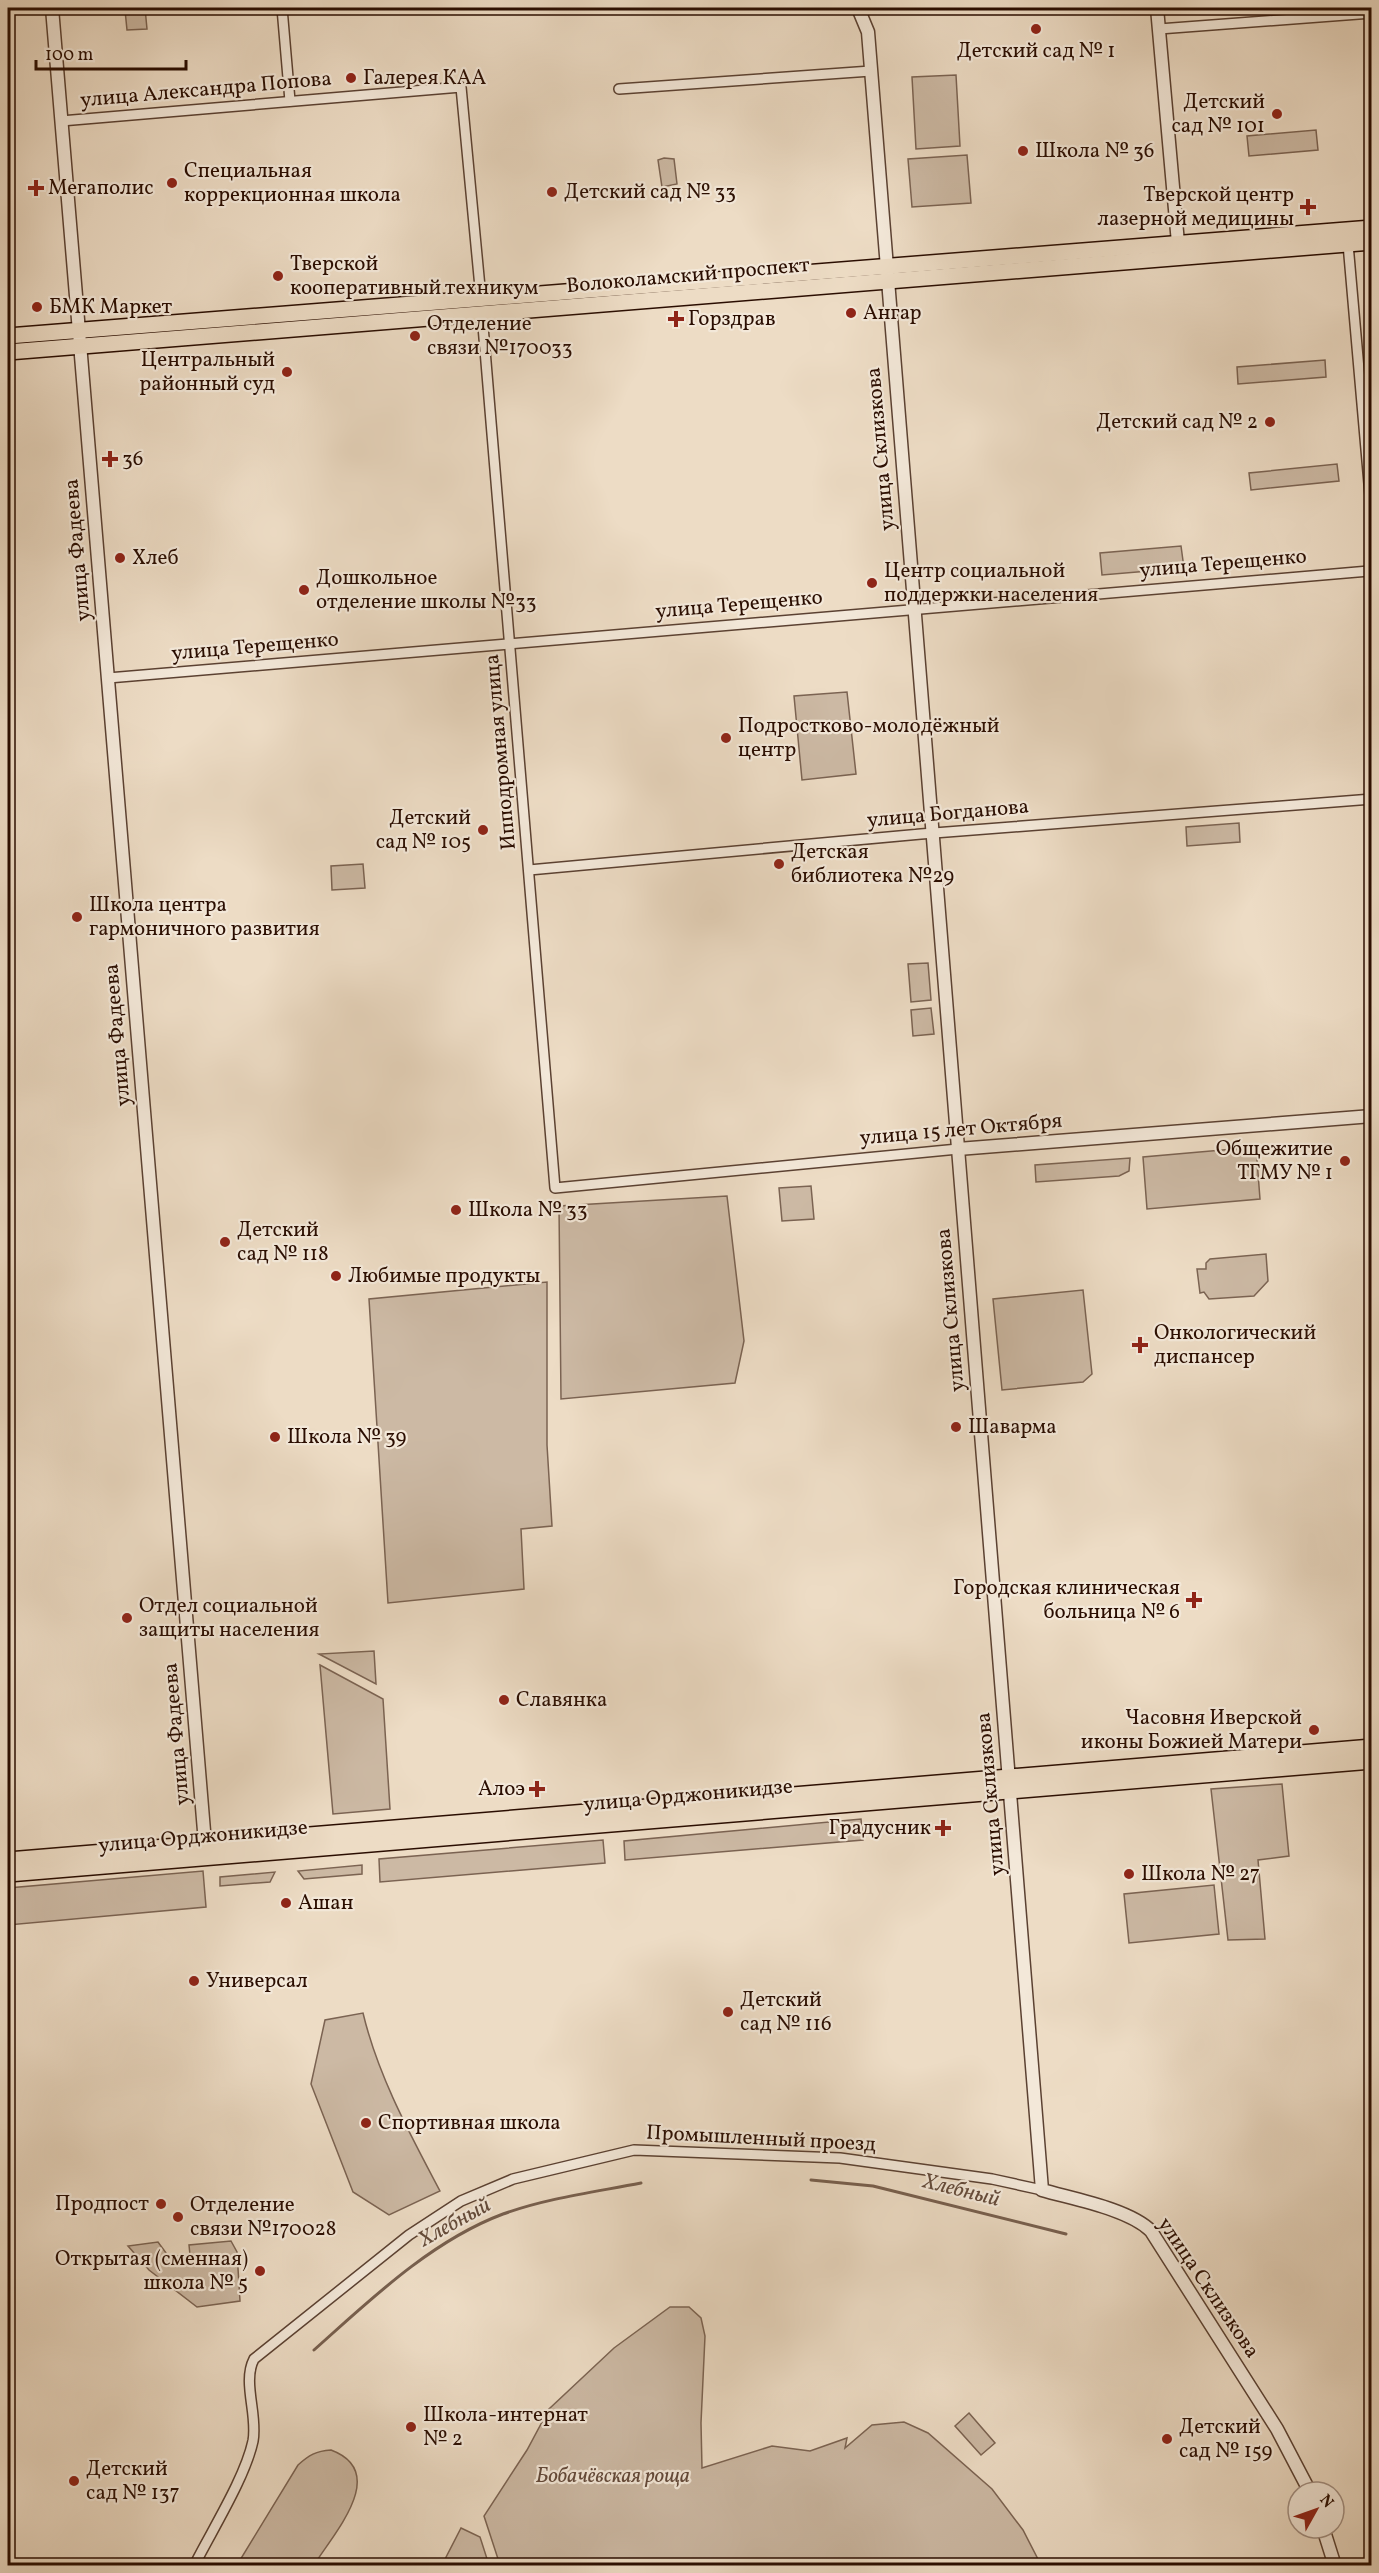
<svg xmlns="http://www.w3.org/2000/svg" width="1379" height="2573" font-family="Vollkorn,serif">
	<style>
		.green { fill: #ccb9a4; stroke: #7b6352; stroke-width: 1.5 }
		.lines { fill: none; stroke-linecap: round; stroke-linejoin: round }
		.stream { stroke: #775f4e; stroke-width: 3 }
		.minor-casing { stroke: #5b4132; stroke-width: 12 }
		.tertiary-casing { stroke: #5b4132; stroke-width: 15 }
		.primary-casing { stroke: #2a0d01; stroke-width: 18 }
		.minor { stroke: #f3e8d9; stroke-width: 9 }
		.tertiary { stroke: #f3e8d9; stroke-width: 12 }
		.primary { stroke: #eddcc5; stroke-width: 15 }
		.poi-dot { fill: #8f2418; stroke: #f3e8d9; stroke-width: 2 }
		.labels { text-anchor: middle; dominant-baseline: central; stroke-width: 4.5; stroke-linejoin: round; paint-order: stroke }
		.poi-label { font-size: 21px; fill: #2a0d01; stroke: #f3e8d9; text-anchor: start }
		.street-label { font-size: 21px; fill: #2a0d01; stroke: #f3e8d9 }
		.park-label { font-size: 21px; font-style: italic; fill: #63493a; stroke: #f3e8d9 }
		.water-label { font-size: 22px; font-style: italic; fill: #644b3b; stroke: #f3e8d9 }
	</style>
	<rect width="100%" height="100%" fill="#eddcc5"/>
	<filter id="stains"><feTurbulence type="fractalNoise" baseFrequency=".00333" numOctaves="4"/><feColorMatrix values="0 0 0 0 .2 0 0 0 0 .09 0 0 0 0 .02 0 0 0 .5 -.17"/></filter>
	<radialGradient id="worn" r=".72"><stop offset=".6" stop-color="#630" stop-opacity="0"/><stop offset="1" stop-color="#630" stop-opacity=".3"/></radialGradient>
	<g class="green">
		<polygon points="145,8 147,29 127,30 125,10"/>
		<polygon points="956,75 960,146 916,149 912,77"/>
		<polygon points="1316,130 1318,150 1249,156 1247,136"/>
		<polygon points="967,155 971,203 912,207 908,159"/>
		<polygon points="664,158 674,159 677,184 662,187 658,160"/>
		<polygon points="1325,360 1326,377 1238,384 1237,367"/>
		<polygon points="1337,464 1339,481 1251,490 1249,473"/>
		<polygon points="1181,546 1184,568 1102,575 1100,553"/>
		<polygon points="847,692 856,774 802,780 794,696"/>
		<polygon points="1239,823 1240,842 1187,846 1186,827"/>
		<polygon points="363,864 365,888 332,890 331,866"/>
		<polygon points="928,963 931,1000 911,1002 908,964"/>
		<polygon points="931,1008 934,1034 913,1036 911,1010"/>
		<polygon points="1256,1147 1260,1199 1147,1209 1143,1157"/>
		<polygon points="1130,1158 1129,1171 1119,1176 1036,1182 1035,1165"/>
		<polygon points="811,1186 814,1219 782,1221 779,1188"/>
		<polygon points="727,1196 744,1341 735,1383 561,1399 559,1206"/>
		<polygon points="1266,1254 1268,1281 1254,1296 1209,1299 1204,1292 1200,1293 1197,1269 1206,1269 1206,1263 1210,1259"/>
		<polygon points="547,1282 547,1445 552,1526 521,1529 524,1589 388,1603 369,1299"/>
		<polygon points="1083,1290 1092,1374 1083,1382 1002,1390 993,1299"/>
		<polygon points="374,1651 376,1684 319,1654"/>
		<polygon points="320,1665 383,1699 390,1809 333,1814"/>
		<polygon points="1282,1784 1289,1856 1258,1860 1265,1939 1228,1940 1211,1789"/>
		<polygon points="861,1819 863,1840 625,1860 624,1841"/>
		<polygon points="603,1840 605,1863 380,1882 379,1859"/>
		<polygon points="362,1865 362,1874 304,1879 298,1871"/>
		<polygon points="203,1871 206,1907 8,1925 8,1888"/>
		<polygon points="275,1872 270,1882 220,1886 220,1877"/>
		<polygon points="1214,1885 1219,1934 1129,1943 1124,1894"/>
		<path d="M363 2013C378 2076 410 2134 440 2191L389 2215 353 2192 311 2084 325 2020Z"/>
		<polygon points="231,2241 237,2252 240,2301 197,2307 149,2270 128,2246 158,2242 169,2257 190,2255 189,2245"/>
		<polygon points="670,2307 689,2307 701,2318 705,2336 701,2423 702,2468 772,2446 810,2451 847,2438 845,2448 872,2425 904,2422 928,2433 992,2489 1023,2530 1041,2565 500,2565 484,2516 527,2450 549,2409 614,2348"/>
		<polygon points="969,2413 995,2443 981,2455 955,2426"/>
		<path d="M331 2450C390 2472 334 2533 314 2565H237L298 2465C309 2455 316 2451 331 2450Z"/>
		<polygon points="461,2528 480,2537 489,2565 442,2565"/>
	</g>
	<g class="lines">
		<g class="stream">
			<polyline points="811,2180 873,2186 1066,2234"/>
			<path d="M314 2350C370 2300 431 2241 503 2214 547 2198 595 2192 641 2183"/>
		</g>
		<g class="minor-casing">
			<g id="minor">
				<polyline points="282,8 290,101"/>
				<polyline points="1159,29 1372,13"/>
				<polyline points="619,89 871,71"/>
				<polyline points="61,121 461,87 481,298"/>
				<polyline points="1348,244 1372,518"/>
				<polyline points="482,314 555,1188 958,1149"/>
				<polyline points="108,678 1369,571 1372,573"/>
				<polyline points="529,870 921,834 1372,799"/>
				<path d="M194 2566C212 2530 245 2478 253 2441 258 2415 242 2382 254 2359L409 2235 461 2201 513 2179 634 2150 840 2158 992 2179 1042 2190"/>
			</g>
		</g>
		<g class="tertiary-casing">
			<g id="tertiary">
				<polyline points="52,8 205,1843"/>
				<path d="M858 8 868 32 1042 2190C1073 2199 1129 2209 1151 2231L1277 2429 1310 2492"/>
				<polyline points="1157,8 1178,243"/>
				<polyline points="958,1149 1372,1116"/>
				<polyline points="1323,2528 1335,2566"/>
			</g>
		</g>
		<g class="primary-casing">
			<g id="primary">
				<polyline points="8,336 1372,228"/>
				<polyline points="8,352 1372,242"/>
				<polyline points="8,1860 1372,1747"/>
				<polyline points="8,1874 1372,1761"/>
			</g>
		</g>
		<use href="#minor" class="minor"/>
		<use href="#tertiary" class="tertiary"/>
		<use href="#primary" class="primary"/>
	</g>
	<g class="poi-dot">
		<circle cx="1036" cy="29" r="6"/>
		<circle cx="351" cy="78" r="6"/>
		<circle cx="1277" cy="114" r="6"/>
		<circle cx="1023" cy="151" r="6"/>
		<circle cx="172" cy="183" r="6"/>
		<path d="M33 179h6v6h6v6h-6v6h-6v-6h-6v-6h6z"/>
		<circle cx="552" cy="192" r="6"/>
		<path d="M1305 198h6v6h6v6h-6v6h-6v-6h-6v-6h6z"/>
		<circle cx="278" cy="276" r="6"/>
		<circle cx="37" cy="307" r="6"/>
		<circle cx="851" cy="313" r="6"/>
		<path d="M673 310h6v6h6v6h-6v6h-6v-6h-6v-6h6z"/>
		<circle cx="415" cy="336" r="6"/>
		<circle cx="287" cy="372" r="6"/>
		<circle cx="1270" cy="422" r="6"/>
		<path d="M107 450h6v6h6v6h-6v6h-6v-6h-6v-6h6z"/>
		<circle cx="120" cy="558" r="6"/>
		<circle cx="872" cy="583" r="6"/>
		<circle cx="304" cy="590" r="6"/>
		<circle cx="726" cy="738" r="6"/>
		<circle cx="483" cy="830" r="6"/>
		<circle cx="779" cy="864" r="6"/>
		<circle cx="77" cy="917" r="6"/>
		<circle cx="1345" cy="1161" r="6"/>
		<circle cx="456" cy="1210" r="6"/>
		<circle cx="225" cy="1242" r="6"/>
		<circle cx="336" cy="1276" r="6"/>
		<path d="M1137 1336h6v6h6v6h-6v6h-6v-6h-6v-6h6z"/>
		<circle cx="956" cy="1427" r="6"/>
		<circle cx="275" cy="1437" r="6"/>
		<path d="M1191 1591h6v6h6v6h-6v6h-6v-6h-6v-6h6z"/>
		<circle cx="127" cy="1618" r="6"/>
		<circle cx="504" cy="1700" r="6"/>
		<circle cx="1314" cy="1730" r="6"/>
		<path d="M534 1780h6v6h6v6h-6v6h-6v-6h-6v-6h6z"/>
		<path d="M940 1819h6v6h6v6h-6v6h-6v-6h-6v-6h6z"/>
		<circle cx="1129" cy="1874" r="6"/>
		<circle cx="286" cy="1903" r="6"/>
		<circle cx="194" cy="1981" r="6"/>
		<circle cx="728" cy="2012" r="6"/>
		<circle cx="366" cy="2123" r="6"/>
		<circle cx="161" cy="2204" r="6"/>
		<circle cx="178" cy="2217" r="6"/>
		<circle cx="260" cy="2271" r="6"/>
		<circle cx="411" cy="2427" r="6"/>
		<circle cx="1167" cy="2439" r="6"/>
		<circle cx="74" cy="2481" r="6"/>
	</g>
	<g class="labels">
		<g class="poi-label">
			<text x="1036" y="51" text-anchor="middle">Детский сад № 1</text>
			<text x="363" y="78">Галерея КАА</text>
			<text x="1265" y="102" text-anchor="end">Детский<tspan x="1265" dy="24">сад № 101</tspan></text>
			<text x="1035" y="151">Школа № 36</text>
			<text x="184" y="171">Специальная<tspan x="184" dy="24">коррекционная школа</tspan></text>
			<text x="48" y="188">Мегаполис</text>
			<text x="564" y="192">Детский сад № 33</text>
			<text x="1294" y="195" text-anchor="end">Тверской центр<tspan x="1294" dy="24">лазерной медицины</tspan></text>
			<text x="290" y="264">Тверской<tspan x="290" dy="24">кооперативный техникум</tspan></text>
			<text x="49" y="307">БМК Маркет</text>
			<text x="863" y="313">Ангар</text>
			<text x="688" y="319">Горздрав</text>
			<text x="427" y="324">Отделение<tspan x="427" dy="24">связи №170033</tspan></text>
			<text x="275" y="360" text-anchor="end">Центральный<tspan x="275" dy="24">районный суд</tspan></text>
			<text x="1258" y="422" text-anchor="end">Детский сад № 2</text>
			<text x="122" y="459">36</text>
			<text x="132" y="558">Хлеб</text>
			<text x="884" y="571">Центр социальной<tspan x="884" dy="24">поддержки населения</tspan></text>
			<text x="316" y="578">Дошкольное<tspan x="316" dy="24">отделение школы №33</tspan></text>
			<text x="738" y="726">Подростково-молодёжный<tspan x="738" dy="24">центр</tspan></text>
			<text x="471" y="818" text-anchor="end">Детский<tspan x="471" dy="24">сад № 105</tspan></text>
			<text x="791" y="852">Детская<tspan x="791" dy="24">библиотека №29</tspan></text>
			<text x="89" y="905">Школа центра<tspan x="89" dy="24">гармоничного развития</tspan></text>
			<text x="1333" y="1149" text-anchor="end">Общежитие<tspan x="1333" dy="24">ТГМУ № 1</tspan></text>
			<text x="468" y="1210">Школа № 33</text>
			<text x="237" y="1230">Детский<tspan x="237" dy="24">сад № 118</tspan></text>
			<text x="348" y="1276">Любимые продукты</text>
			<text x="1154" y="1333">Онкологический<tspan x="1154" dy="24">диспансер</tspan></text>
			<text x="968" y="1427">Шаварма</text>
			<text x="287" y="1437">Школа № 39</text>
			<text x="1180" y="1588" text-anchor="end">Городская клиническая<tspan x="1180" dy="24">больница № 6</tspan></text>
			<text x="139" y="1606">Отдел социальной<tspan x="139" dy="24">защиты населения</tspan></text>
			<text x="516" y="1700">Славянка</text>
			<text x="1302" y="1718" text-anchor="end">Часовня Иверской<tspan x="1302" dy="24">иконы Божией Матери</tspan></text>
			<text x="525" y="1789" text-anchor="end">Алоэ</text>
			<text x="931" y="1828" text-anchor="end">Градусник</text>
			<text x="1141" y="1874">Школа № 27</text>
			<text x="298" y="1903">Ашан</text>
			<text x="206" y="1981">Универсал</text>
			<text x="740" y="2000">Детский<tspan x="740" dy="24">сад № 116</tspan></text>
			<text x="378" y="2123">Спортивная школа</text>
			<text x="149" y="2204" text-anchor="end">Продпост</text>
			<text x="190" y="2205">Отделение<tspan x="190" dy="24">связи №170028</tspan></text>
			<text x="248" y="2259" text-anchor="end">Открытая (сменная)<tspan x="248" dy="24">школа № 5</tspan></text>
			<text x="423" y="2415">Школа-интернат<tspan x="423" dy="24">№ 2</tspan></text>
			<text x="1179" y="2427">Детский<tspan x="1179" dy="24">сад № 159</tspan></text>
			<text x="86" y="2469">Детский<tspan x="86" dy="24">сад № 137</tspan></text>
		</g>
		<g class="street-label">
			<text transform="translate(206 90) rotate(-5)">улица Александра Попова</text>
			<text transform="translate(688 276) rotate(-5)">Волоколамский проспект</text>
			<text transform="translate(881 449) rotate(-95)">улица Склизкова</text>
			<text transform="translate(78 550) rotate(-95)">улица Фадеева</text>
			<text transform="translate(1223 564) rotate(-5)">улица Терещенко</text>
			<text transform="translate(739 605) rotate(-5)">улица Терещенко</text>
			<text transform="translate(255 647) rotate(-5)">улица Терещенко</text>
			<text transform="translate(501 752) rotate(-95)">Ипподромная улица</text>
			<text transform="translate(948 814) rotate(-5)">улица Богданова</text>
			<text transform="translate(118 1035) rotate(-95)">улица Фадеева</text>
			<text transform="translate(961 1130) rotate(-5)">улица 15 лет Октября</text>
			<text transform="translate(951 1310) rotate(-95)">улица Склизкова</text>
			<text transform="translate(177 1734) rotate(-95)">улица Фадеева</text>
			<text transform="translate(991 1794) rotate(-95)">улица Склизкова</text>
			<text transform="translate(688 1796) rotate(-5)">улица Орджоникидзе</text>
			<text transform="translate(203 1837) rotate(-5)">улица Орджоникидзе</text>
			<text transform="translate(761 2139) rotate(3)">Промышленный проезд</text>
			<text transform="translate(1208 2288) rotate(56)">улица Склизкова</text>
		</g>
		<g class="park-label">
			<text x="613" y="2476">Бобачёвская роща</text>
		</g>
		<g class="water-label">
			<text transform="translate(961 2191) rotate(14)">Хлебный</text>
			<text transform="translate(455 2223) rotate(-29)">Хлебный</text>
		</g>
	</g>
	<rect width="1379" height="2573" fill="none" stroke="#eddcc5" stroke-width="30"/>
	<rect x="9" y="9" width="1361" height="2555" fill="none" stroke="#2a0d01" stroke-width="3"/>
	<rect x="15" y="15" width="1349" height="2543" fill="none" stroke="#2a0d01" stroke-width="1.5"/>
	<g transform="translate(1316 2510) rotate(50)"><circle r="28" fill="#f3e8d9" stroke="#a39083" stroke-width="1.5"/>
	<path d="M0-4.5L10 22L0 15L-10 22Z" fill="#8f2418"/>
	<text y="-9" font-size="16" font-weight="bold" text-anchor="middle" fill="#2a0d01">N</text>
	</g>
	<path d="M36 60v9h150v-9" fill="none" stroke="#2a0d01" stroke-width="3"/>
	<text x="45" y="60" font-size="18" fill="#2a0d01" stroke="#f3e8d9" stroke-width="4.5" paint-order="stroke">100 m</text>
	<rect width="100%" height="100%" filter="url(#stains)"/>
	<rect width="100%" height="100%" fill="url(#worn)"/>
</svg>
